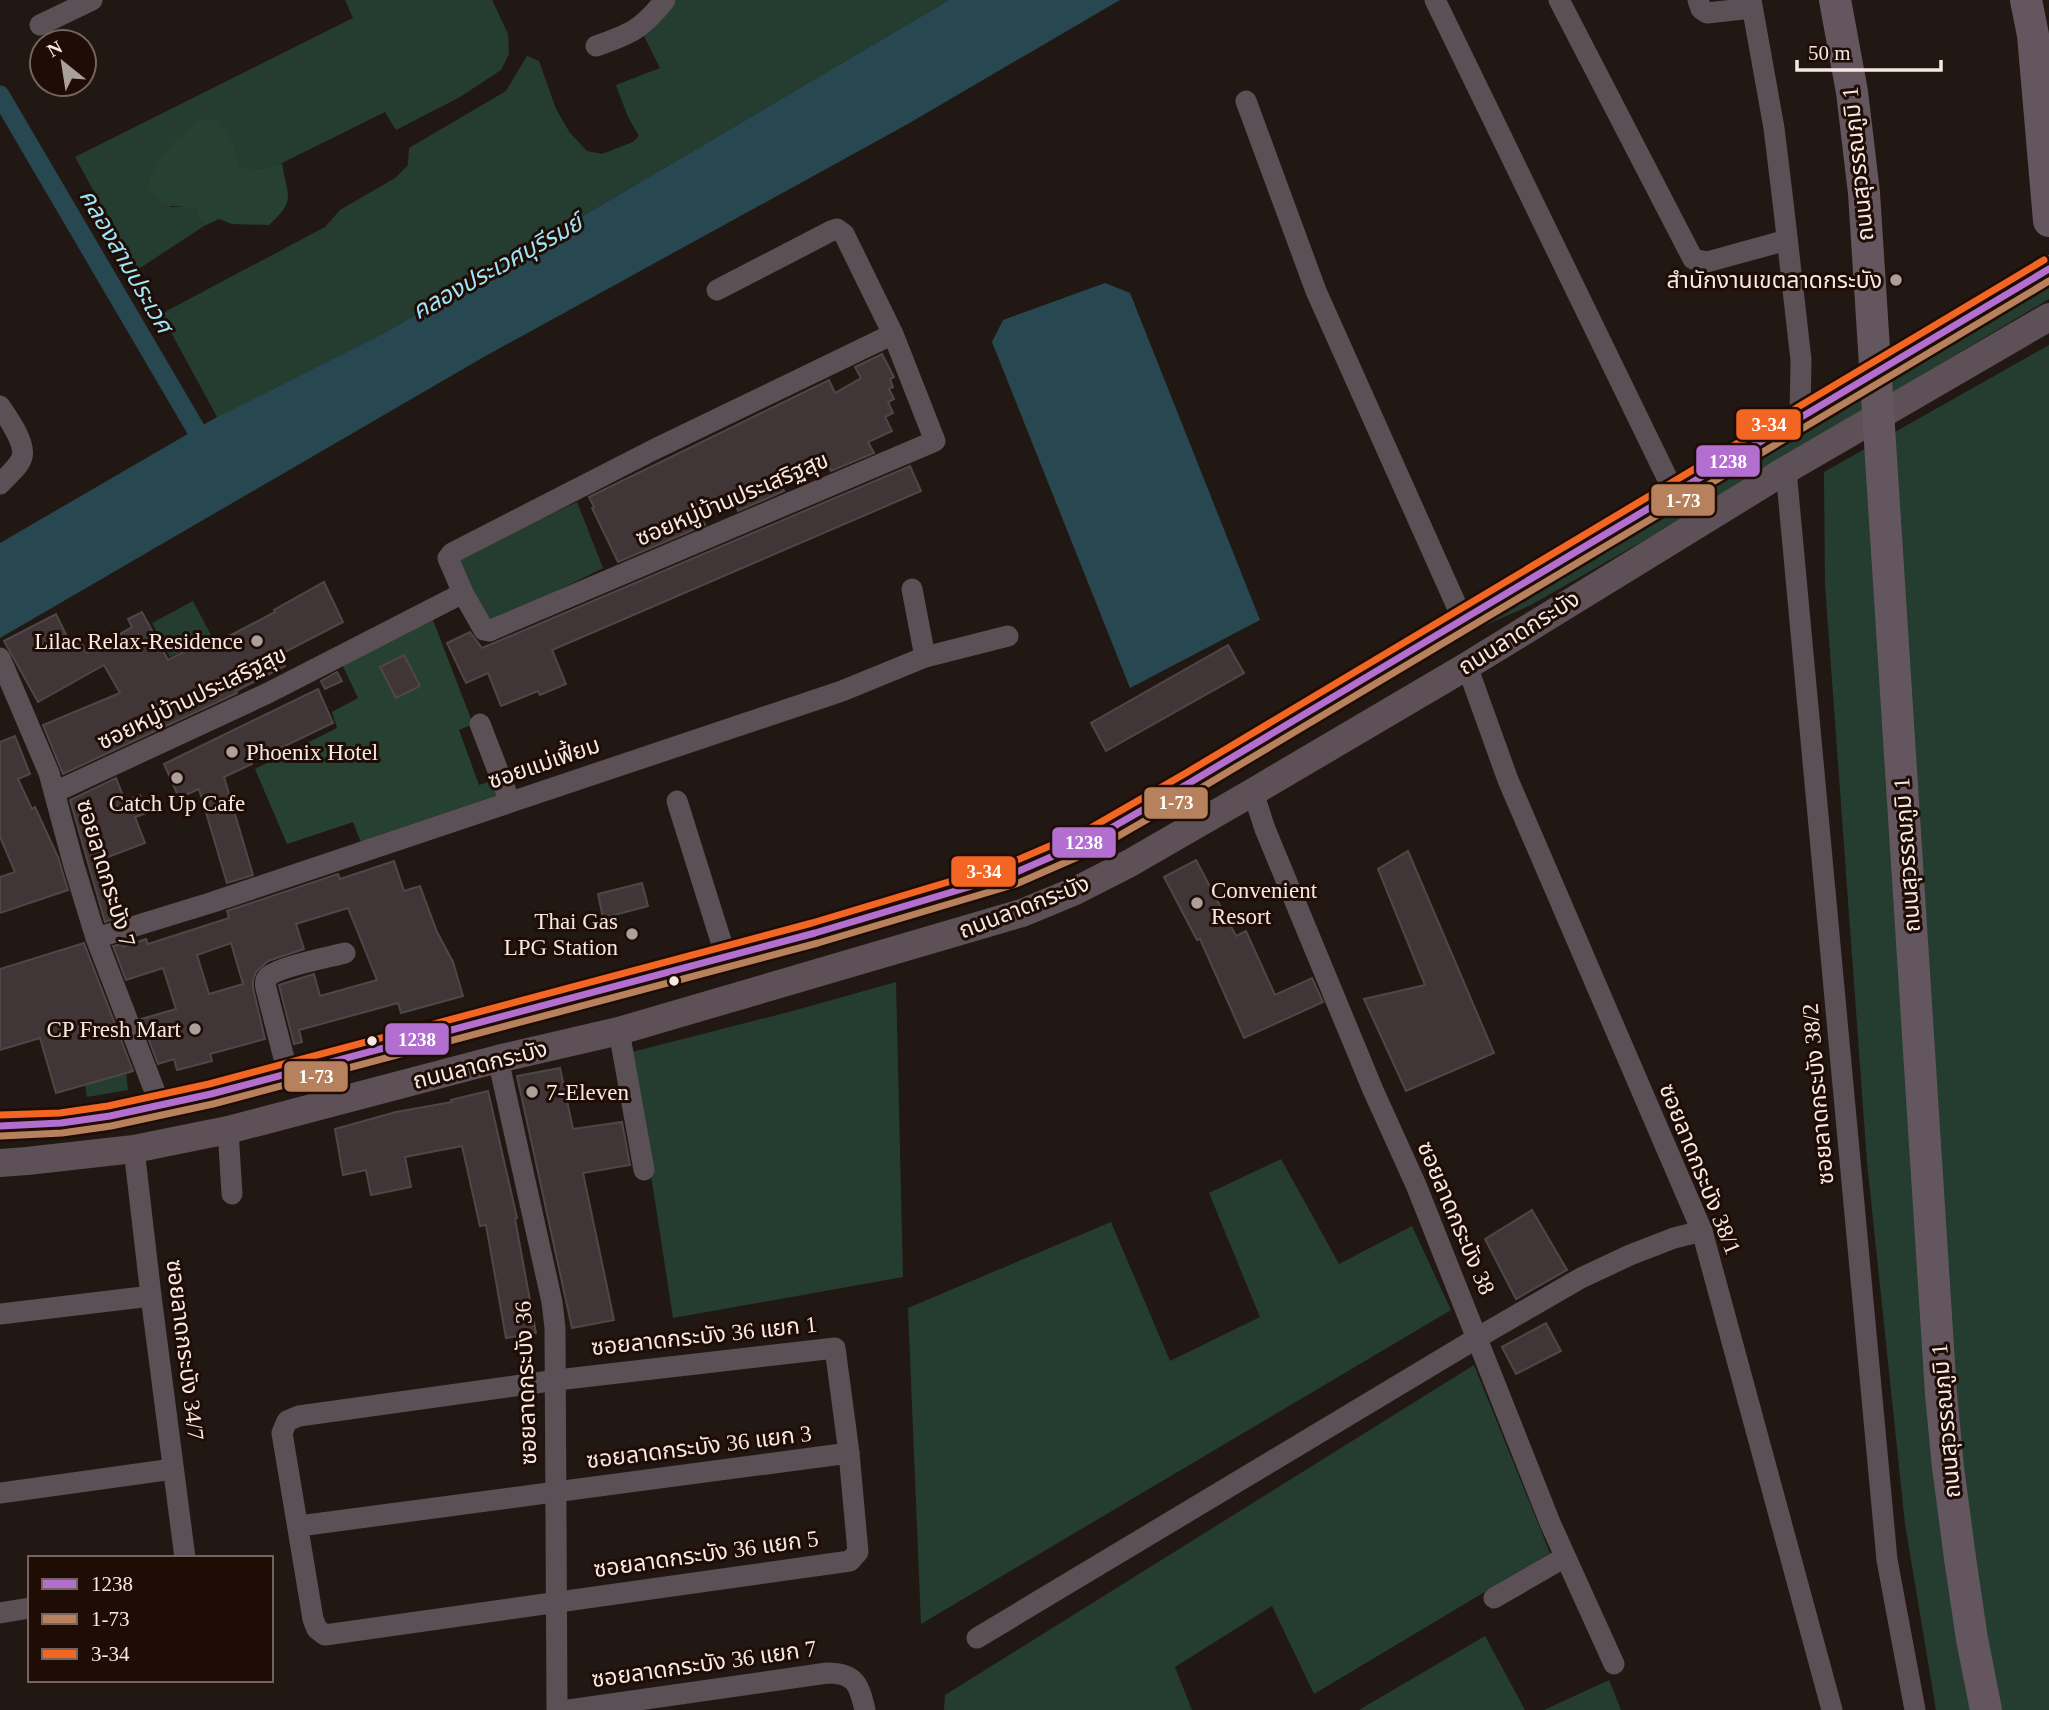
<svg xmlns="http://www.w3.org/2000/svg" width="2049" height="1710" font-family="'Times New Roman','Noto Sans Thai',serif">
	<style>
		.green { fill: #253d30 }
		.forest { fill: #264032 }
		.water { fill: #274851 }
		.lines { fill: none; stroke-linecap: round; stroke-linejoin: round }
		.canal { stroke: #274851; stroke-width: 19 }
		.building { fill: #403637; stroke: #4f4747; stroke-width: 2; fill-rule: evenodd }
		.minor { stroke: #5a5055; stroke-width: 21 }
		.major { stroke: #5d5057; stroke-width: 28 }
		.highway { stroke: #63565e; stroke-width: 32 }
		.highway-bridge { stroke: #63565e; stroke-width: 32 }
		.bus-1-casing { stroke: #1e0c05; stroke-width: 12 }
		.bus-2-casing { stroke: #1e0c05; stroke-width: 12 }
		.bus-3-casing { stroke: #1e0c05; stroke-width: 12 }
		.bus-1 { stroke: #b36fd0; stroke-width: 7 }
		.bus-2 { stroke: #b6815c; stroke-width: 7 }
		.bus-3 { stroke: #f26522; stroke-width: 7 }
		.poi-dot { fill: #aca09a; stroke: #1e0c05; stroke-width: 2.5 }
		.bus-dot { fill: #f6e9e3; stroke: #1e0c05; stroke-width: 2.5 }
		.labels { text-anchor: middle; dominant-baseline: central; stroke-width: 6; stroke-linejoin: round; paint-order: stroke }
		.street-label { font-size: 23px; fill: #f6e9e3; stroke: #1e0c05 }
		.poi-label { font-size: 23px; fill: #f6e9e3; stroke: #1e0c05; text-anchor: end }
		.water-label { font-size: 24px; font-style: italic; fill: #9de5f9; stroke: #1e0c05 }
		.line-badge { stroke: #1e0c05; stroke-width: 2.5 }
		.badge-label { font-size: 19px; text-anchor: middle; font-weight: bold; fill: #fff }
	</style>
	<rect width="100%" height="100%" fill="#221813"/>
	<g class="green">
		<polygon points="345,0 492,0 508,34 509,54 501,70 460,97 396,130 385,112 282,163 260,169 238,167 235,147 170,207 193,207 204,226 137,270 75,157 353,18"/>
		<polygon points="673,0 949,0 388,331 217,417 161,314 325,227 340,210 395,178 408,165 409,148 506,91 527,56 539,61 556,109 570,133 587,151 602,154 633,142 639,136 628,117 616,85 660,68 643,34"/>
		<polygon points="2049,287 2049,299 1650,537 1531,605 1459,637"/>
		<polygon points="2049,345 2049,1710 1936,1710 1905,1524 1867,1162 1825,584 1824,472"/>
		<polygon points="577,502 603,568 491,624 455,559"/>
		<polygon points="193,601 212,637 170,657 152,623"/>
		<polygon points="896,982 903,1277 673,1318 632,1052 789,1012"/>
		<polygon points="126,1072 128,1090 87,1097 85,1085"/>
		<polygon points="1281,1159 1339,1264 1412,1226 1451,1310 921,1624 908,1308 1111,1222 1170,1361 1260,1317 1209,1193"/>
		<polygon points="1474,1365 1550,1553 1314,1694 1272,1606 1175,1667 1192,1710 944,1710 945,1695"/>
		<polygon points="1485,1636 1525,1710 1359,1710"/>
		<polygon points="1609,1680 1621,1710 1544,1710"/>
	</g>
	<g class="forest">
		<path d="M199 120H218L235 147 239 167 260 169 282 163C287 196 297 200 269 225L232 224 219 219 204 226 193 207C169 207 161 207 148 185L157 163 175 141Z"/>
		<polygon points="431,615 473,724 459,730 479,785 494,780 502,798 362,845 353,822 287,844 255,769 337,728 332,712 358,698 340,660"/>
	</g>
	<g class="water">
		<polygon points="949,0 1120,0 906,125 482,358 0,638 0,543 217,417 388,331"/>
		<polygon points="1105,283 1130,293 1260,620 1130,688 992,342 1003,320"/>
	</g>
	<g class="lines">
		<polyline class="canal" points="0,95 208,450"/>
	</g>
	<g class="building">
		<polygon points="882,354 894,377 890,379 893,387 889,389 894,399 888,402 893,413 885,417 892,431 868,442 874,453 831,471 824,456 794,470 796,474 779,482 784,491 738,511 733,499 700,514 705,525 618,562 592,508 594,507 589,497 829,380 835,393 861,378 855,367"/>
		<polygon points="910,466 921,491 552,650 566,684 540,695 538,691 501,706 488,673 466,683 447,643 470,632 482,648 494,643"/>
		<polygon points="324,582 343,622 279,655 285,666 236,691 237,693 63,774 43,725 120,693 104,665 38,702 4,641 56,614 72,647 81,642 87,653 132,627 128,619 142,612 168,660 209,639 212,644 235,633 275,612 274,610"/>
		<polygon points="1228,645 1244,673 1106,751 1091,723"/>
		<polygon points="404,655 420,686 396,698 380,667"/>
		<polygon points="337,672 342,681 325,689 321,681"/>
		<polygon points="318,689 333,723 251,762 252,764 224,777 253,875 227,883 199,789 179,798 164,764"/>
		<polygon points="15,736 30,774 18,779 32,809 35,807 58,857 68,890 0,913 0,877 15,872 0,837 0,742"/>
		<polygon points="116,778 125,801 140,795 147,813 135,817 145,843 100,860 116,918 105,922 70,800"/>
		<polygon points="1408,851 1494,1053 1406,1091 1364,999 1425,985 1378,869"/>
		<polygon points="1196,860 1236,936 1246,931 1275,995 1312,978 1323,1002 1244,1038 1200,939 1197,940 1164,877"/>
		<path d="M394 861 404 891 420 886 437 932 453 962 463 996 401 1013 398 1003 299 1030 302 1042 294 1044 279 985 314 974 320 996 377 980 348 908 296 924 304 949 268 961 256 972 253 980V988L265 1039 210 1054 212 1061 177 1070 174 1059 158 1064 141 1019 176 1009 163 968 126 980 113 946 122 944 123 947 146 939 148 944 229 918 227 911 338 874 340 879ZM231 943 243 984 209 994 197 955Z"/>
		<polygon points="642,883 648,906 603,918 598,894"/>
		<polygon points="84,943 133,1071 56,1093 40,1038 0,1050 0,969"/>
		<polygon points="560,1068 573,1129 622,1122 630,1165 583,1173 614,1320 572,1328 517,1076"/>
		<polygon points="488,1091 517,1218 515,1219 536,1333 506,1338 486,1225 480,1226 462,1146 405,1157 411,1187 371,1195 366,1170 343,1175 335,1129 396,1112 452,1102 451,1100"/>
		<polygon points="1532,1210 1567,1270 1516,1299 1485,1239"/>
		<polygon points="1546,1323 1561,1351 1516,1374 1502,1347"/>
	</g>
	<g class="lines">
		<g class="minor">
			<polyline points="1435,0 1674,492"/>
			<polyline points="1559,0 1693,259 1707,262 1787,240"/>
			<polyline points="1698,0 1701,9 1707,13 1752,8"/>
			<polyline points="1751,0 1774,128 1783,202 1801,360 1800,417"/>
			<polyline points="40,25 92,0"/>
			<path d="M596 46C631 34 642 29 665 0"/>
			<polyline points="1246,101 1316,291 1463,620"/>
			<polyline points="717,290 831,231 837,229 844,234 893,334 935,441 489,631 484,630 463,593 448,558 452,553 653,450 893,334"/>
			<path d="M0 406C8 418 26 443 22 457 19 467 7 476 0 484"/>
			<polyline points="1786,470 1887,1560 1915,1710"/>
			<polyline points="912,589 925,657"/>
			<polyline points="0,658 49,773 74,866 96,938 160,1105"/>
			<polyline points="1467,666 1508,780 1702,1231 1832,1710"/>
			<polyline points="480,724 510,802"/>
			<polyline points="55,792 268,693 463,593"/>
			<polyline points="1253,792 1265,829 1373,1090 1416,1185 1551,1525 1614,1664"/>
			<polyline points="677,801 726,957"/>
			<polyline points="96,938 210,903 842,691 925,657 1008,636"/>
			<polyline points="619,1031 644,1170"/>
			<polyline points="498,1059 552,1302 555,1328 557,1710"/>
			<path d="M288 1074 266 988C265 984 265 980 268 977 277 967 330 957 345 953"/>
			<polyline points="228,1130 232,1194"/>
			<polyline points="134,1149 151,1296 185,1558"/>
			<polyline points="0,1314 151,1296"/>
			<polygon points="835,1348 849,1453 858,1552 850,1561 325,1635 317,1629 313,1619 282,1433 287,1421 299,1416 557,1380"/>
			<polyline points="0,1493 173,1469"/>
			<polyline points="299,1526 849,1453"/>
			<polyline points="1494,1598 1565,1557"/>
			<polyline points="0,1613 30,1608"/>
			<polyline points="977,1638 1477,1338 1581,1278 1630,1255 1674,1238 1702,1231"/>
			<path d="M569 1710 827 1673C856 1673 859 1685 865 1710"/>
		</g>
		<g class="major">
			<polyline points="0,1126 61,1123 110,1116 211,1094 815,933 1012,874 1051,858 1092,839 1191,782 1298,717 2049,269"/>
			<polyline points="0,1163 27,1161 134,1149 228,1130 498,1059 619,1031 1022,913 1075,891 1130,863 1253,792 1467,666 1786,470 2049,317"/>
		</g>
		<g class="highway">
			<polyline points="2026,0 2033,35 2049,221"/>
			<polyline points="1960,1558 1972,1639 1986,1710"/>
		</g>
		<polyline class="highway-bridge" points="1835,0 1852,92 1864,193 1941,1394 1948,1467 1960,1558"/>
		<g class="bus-1-casing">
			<polyline id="bus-1" points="0,1126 61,1123 110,1116 211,1094 815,933 1012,874 1092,839 1191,782 2049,269"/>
		</g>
		<g class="bus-2-casing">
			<polyline id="bus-2" points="1,1136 62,1133 111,1126 213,1104 818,943 1016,884 1096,849 1196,791 2049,281"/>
		</g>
		<g class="bus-3-casing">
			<polyline id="bus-3" points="0,1115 60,1113 108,1106 209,1084 812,923 1008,864 1087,830 1186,773 2044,260"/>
		</g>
		<use href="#bus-1" class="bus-1"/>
		<use href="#bus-2" class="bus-2"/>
		<use href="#bus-3" class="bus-3"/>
	</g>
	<g class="poi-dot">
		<circle cx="1896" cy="280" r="7"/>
		<circle cx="257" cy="641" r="7"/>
		<circle cx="232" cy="752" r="7"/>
		<circle cx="177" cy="778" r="7"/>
		<circle cx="1197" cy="903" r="7"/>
		<circle cx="632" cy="934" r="7"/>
		<circle cx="195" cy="1029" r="7"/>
		<circle cx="532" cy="1092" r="7"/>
	</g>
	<g class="bus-dot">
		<circle cx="674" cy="981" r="6"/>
		<circle cx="372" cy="1041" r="6"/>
	</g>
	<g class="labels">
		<g class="street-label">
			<text transform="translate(1858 164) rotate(-96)">ถนนสุวรรณภูมิ 1</text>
			<text transform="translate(732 499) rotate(-23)">ซอยหมู่บ้านประเสริฐสุข</text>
			<text transform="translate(1519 633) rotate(-32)">ถนนลาดกระบัง</text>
			<text transform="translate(192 698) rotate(-26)">ซอยหมู่บ้านประเสริฐสุข</text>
			<text transform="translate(544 763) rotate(-19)">ซอยแม่เฟี้ยม</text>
			<text transform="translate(1907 855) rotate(-94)">ถนนสุวรรณภูมิ 1</text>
			<text transform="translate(106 873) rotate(73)">ซอยลาดกระบัง 7</text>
			<text transform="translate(1024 907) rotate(-21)">ถนนลาดกระบัง</text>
			<text transform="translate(480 1065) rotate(-14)">ถนนลาดกระบัง</text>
			<text transform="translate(1818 1094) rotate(-95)">ซอยลาดกระบัง 38/2</text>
			<text transform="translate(1700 1169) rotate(68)">ซอยลาดกระบัง 38/1</text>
			<text transform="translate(1456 1218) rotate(67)">ซอยลาดกระบัง 38</text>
			<text transform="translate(704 1336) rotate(-6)">ซอยลาดกระบัง 36 แยก 1</text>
			<text transform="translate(185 1350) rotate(83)">ซอยลาดกระบัง 34/7</text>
			<text transform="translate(526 1383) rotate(-92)">ซอยลาดกระบัง 36</text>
			<text transform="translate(1946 1421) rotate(-95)">ถนนสุวรรณภูมิ 1</text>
			<text transform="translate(699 1447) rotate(-7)">ซอยลาดกระบัง 36 แยก 3</text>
			<text transform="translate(706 1554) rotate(-8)">ซอยลาดกระบัง 36 แยก 5</text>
			<text transform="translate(704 1664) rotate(-8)">ซอยลาดกระบัง 36 แยก 7</text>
		</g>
		<g class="poi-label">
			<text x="1882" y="280">สำนักงานเขตลาดกระบัง</text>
			<text x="243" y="641">Lilac Relax-Residence</text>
			<text x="246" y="752" text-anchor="start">Phoenix Hotel</text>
			<text x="177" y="803" text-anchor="middle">Catch Up Cafe</text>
			<text x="1211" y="890" text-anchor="start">Convenient<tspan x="1211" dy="26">Resort</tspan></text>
			<text x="618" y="921">Thai Gas<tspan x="618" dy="26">LPG Station</tspan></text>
			<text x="181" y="1029">CP Fresh Mart</text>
			<text x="546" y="1092" text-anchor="start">7-Eleven</text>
		</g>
		<g class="water-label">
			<text transform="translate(126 261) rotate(60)">คลองสามประเวศ</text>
			<text transform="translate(497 267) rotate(-29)">คลองประเวศบุรีรมย์</text>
		</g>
	</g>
	<g class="line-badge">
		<rect x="1735" y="408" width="67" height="33" rx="7" fill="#f26522"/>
		<rect x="1695" y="444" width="66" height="34" rx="7" fill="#b36fd0"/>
		<rect x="1650" y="483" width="66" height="34" rx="7" fill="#b6815c"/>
		<rect x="1143" y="786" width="66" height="34" rx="7" fill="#b6815c"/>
		<rect x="1051" y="826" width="66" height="33" rx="7" fill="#b36fd0"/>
		<rect x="950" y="855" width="67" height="33" rx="7" fill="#f26522"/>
		<rect x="384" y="1022" width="66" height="34" rx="7" fill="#b36fd0"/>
		<rect x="283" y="1060" width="66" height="33" rx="7" fill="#b6815c"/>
	</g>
	<g class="badge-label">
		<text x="1769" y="431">3-34</text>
		<text x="1728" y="468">1238</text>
		<text x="1683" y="507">1-73</text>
		<text x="1176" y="809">1-73</text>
		<text x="1084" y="849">1238</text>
		<text x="984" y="878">3-34</text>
		<text x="417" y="1046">1238</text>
		<text x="316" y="1083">1-73</text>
	</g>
	<rect x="28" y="1556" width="245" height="126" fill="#1e0c05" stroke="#74645e" stroke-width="2"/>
	<rect x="42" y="1579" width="35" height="10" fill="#b36fd0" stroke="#74645e" stroke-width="2"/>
	<text x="91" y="1591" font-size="21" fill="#f6e9e3">1238</text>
	<rect x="42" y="1614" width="35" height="10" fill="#b6815c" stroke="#74645e" stroke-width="2"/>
	<text x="91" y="1626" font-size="21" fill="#f6e9e3">1-73</text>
	<rect x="42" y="1649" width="35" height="10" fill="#f26522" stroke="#74645e" stroke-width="2"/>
	<text x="91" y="1661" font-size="21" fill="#f6e9e3">3-34</text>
	<g transform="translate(63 63) rotate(330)"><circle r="33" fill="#1e0c05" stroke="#74645e" stroke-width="2"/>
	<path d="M0-5L12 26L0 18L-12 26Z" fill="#aca09a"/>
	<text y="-10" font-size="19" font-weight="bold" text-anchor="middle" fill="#f6e9e3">N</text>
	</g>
	<path d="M1797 60v10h144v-10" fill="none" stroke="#f6e9e3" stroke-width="3.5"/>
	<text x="1808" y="60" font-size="21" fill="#f6e9e3" stroke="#1e0c05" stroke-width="5" paint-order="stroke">50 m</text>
</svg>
